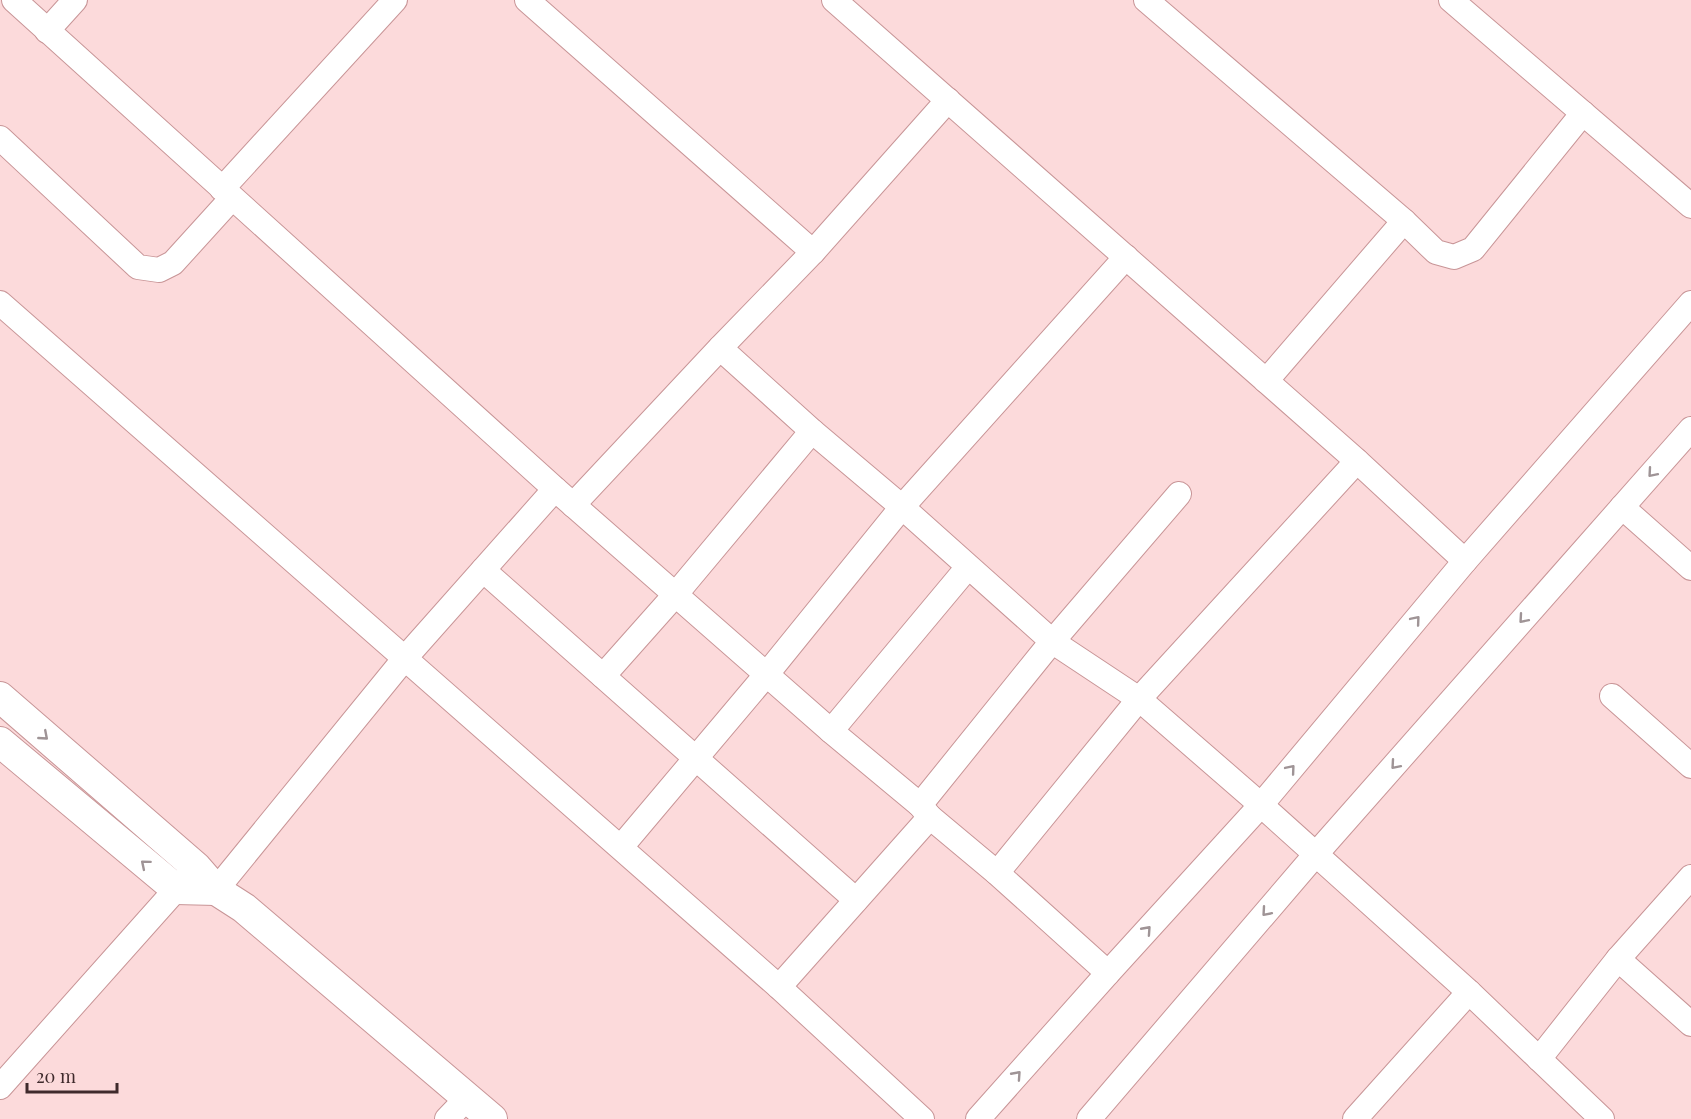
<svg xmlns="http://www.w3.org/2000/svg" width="1691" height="1119" font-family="'Playfair Display',serif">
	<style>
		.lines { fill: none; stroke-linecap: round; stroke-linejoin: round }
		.minor-casing { stroke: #c89597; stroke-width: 26 }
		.tertiary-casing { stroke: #c89597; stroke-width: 32 }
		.minor { stroke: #fff; stroke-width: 24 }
		.tertiary { stroke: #fff; stroke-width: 30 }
		.oneway { stroke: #9f9496 }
	</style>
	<rect width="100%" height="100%" fill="#fcdadb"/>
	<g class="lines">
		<g class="minor-casing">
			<g id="minor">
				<polyline points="14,0 555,489 831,731 920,805 930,817 997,873 1108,973"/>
				<polyline points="527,0 813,252 948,100"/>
				<polyline points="834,0 1357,461 1465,561"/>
				<polyline points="1146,0 1404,221 1436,252 1454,257 1473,249 1583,113"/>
				<polyline points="1451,0 1691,206"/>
				<polyline points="47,31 75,0"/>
				<polyline points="0,138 138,267 159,270 173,263 232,198"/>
				<polyline points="222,189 395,0"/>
				<polyline points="0,303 779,987 922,1119"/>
				<polyline points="720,348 812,431 902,507 1053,642 1139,699 1261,805 1469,992 1602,1119"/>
				<polyline points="1266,381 1404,221"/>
				<polyline points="573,505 720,348 813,252"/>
				<polyline points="1622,507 1691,568"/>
				<polyline points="483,570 856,900"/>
				<polyline points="603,676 675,595 812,431"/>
				<polyline points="1612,696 1691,766"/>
				<polyline points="831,731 968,567"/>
				<polyline points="920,805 1045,650 1179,494"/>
				<polyline points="621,847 766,675 902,507 1126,257"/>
				<polyline points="997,873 1139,699 1357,461"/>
				<polyline points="216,890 405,658 555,489"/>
				<polyline points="1618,959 1691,1024"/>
				<polyline points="779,987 930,817"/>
				<polyline points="1539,1059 1618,959 1691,877"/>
				<polyline points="0,1087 188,876"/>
				<polyline points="447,1119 468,1097"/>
				<polyline points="978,1119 1108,973 1261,805 1465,561 1691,303"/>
				<polyline points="1089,1119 1316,854 1691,429"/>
				<polyline points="1355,1119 1469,992"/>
			</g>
		</g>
		<g class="tertiary-casing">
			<g id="tertiary">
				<polyline points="0,697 196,867 216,890 244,908 492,1119"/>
				<polyline points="0,742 176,889 216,890"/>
			</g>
		</g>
		<use href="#minor" class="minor"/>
		<use href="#tertiary" class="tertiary"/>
	</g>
	<defs><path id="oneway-chevron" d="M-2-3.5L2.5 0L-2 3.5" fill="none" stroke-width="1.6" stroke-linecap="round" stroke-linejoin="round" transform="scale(1.5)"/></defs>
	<g class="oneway">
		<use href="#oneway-chevron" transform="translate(1652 473) rotate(131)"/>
		<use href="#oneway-chevron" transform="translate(1523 619) rotate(131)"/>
		<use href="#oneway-chevron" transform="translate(1416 620) rotate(-50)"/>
		<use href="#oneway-chevron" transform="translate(44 736) rotate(41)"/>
		<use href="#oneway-chevron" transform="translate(1395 765) rotate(131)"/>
		<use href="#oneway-chevron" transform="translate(1291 769) rotate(-50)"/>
		<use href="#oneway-chevron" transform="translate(145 864) rotate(-140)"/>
		<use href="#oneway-chevron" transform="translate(1266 912) rotate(131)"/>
		<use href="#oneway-chevron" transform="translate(1147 930) rotate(-48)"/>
		<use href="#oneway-chevron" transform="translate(1017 1075) rotate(-48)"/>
	</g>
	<path d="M27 1083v9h90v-9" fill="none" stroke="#3f2a2c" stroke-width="3"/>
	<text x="36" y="1083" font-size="18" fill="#3f2a2c" stroke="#fcdadb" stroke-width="4.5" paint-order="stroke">20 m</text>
</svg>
